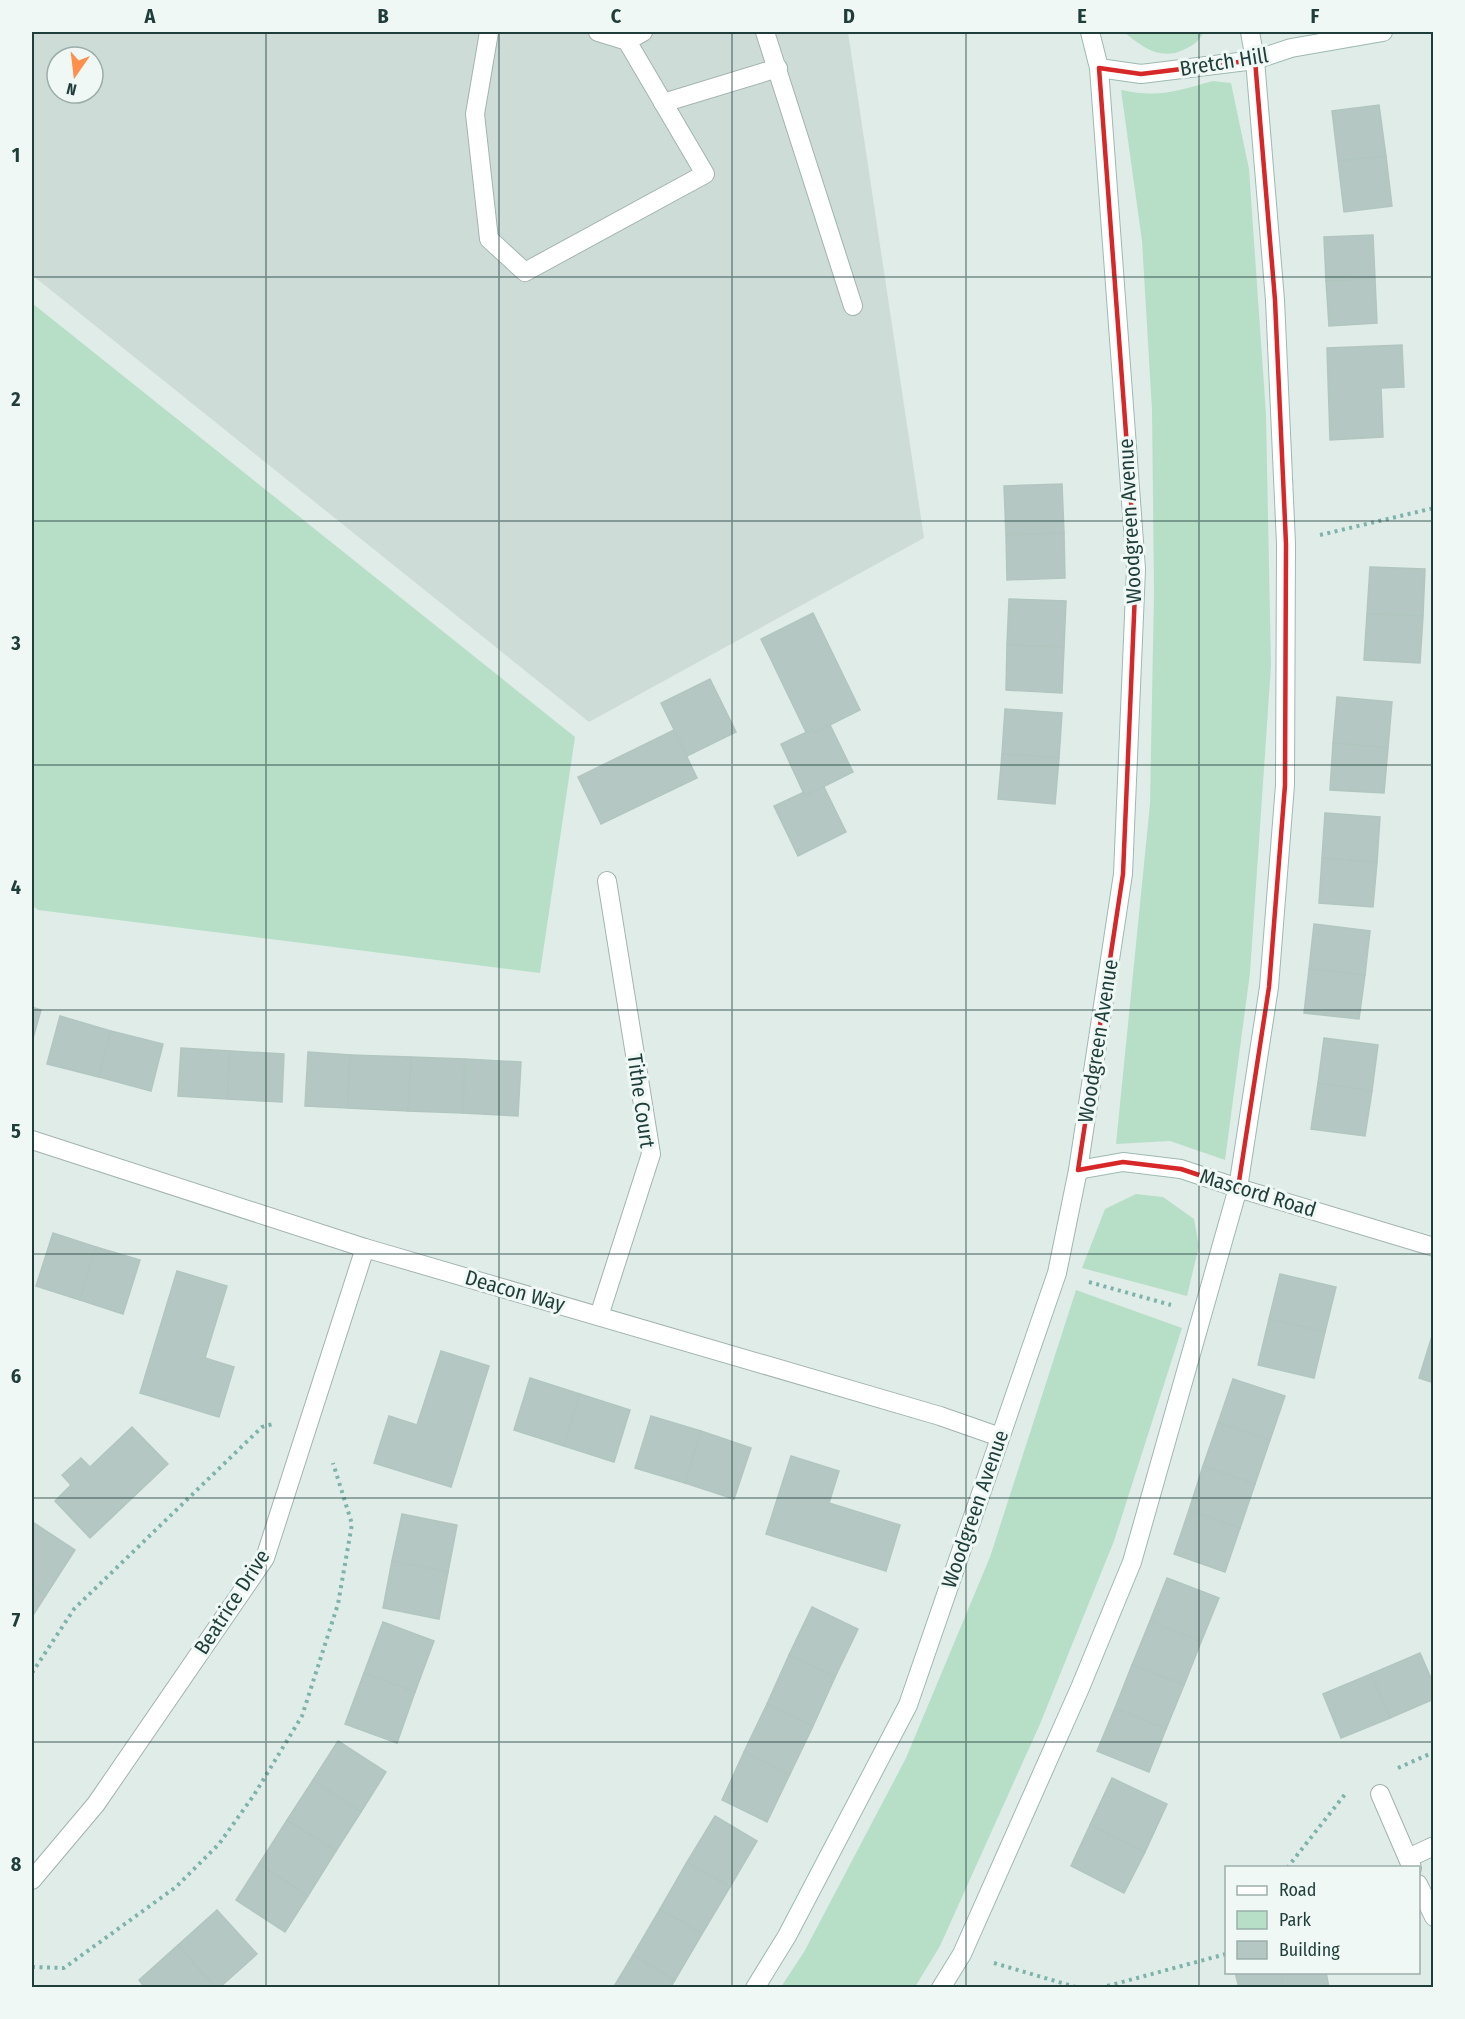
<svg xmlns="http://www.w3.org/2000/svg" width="1465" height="2019" font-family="'Fira Sans Condensed',sans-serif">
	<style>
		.built { fill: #cedcd7; fill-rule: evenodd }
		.green { fill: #b7dfc7 }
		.building { fill: #b5c7c2; stroke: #b2c6c0; stroke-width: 1.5 }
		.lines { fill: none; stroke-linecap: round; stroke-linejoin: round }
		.lane-casing { stroke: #a2b4b0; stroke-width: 20 }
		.street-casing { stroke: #a2b4b0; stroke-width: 20 }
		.secondary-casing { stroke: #9db9b2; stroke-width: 20 }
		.path { stroke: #7db3a9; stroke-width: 4; stroke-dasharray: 3 4.5; stroke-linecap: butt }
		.lane { stroke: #fff; stroke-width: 18 }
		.street { stroke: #fff; stroke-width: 18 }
		.secondary { stroke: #fff; stroke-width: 18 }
		.marked { fill: none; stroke: #d62828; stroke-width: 4.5; stroke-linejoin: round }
		.grid { fill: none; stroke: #1f3e3a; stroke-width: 1.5; stroke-opacity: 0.55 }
		.labels { text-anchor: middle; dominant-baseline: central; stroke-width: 6; stroke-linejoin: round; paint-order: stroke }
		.street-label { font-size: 21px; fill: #1f3e3a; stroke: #f0f8f5 }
		.neatline { fill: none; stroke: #1f3e3a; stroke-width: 2 }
		.grid-label { font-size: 20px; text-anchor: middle; font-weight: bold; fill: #1f3e3a }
	</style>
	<rect width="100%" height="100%" fill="#e0ece8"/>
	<path class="built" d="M32 32H848L924 538 589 722 32 275ZM57 57H93V93H57Z"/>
	<g class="green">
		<path d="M1124 32H1204C1198 42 1194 45 1183 50 1160 61 1141 46 1124 32Z"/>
		<path d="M1213 81 1231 83 1249 169 1266 414 1271 666 1250 973 1225 1160 1170 1141 1116 1144 1150 804 1154 592 1152 410 1142 241 1121 90C1161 98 1176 91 1213 81Z"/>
		<polygon points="32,303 575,737 540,973 38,910 32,905"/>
		<polygon points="1136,1194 1163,1197 1194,1219 1199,1246 1187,1296 1082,1268 1105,1209"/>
		<polygon points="1076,1290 1182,1328 1114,1541 1040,1724 940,1946 915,1987 781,1987 804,1952 906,1758 990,1557"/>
	</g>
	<g class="building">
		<polygon points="1379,105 1386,156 1338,161 1332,111"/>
		<polygon points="1386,156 1392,206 1344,212 1338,161"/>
		<polygon points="1373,235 1375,279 1326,281 1324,237"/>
		<polygon points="1375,279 1377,323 1329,326 1326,281"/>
		<polygon points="1402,345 1404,387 1381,388 1383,437 1330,440 1327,348"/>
		<polygon points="1062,484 1064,533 1006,535 1004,486"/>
		<polygon points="1064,533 1065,578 1007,580 1006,535"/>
		<polygon points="1370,567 1425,569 1423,616 1367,614"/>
		<polygon points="1009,599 1066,601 1064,647 1007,645"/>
		<polygon points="813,613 860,710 814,733 813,729 806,732 761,639"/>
		<polygon points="1367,614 1423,616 1420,663 1364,660"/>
		<polygon points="1007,645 1064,647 1062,693 1006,690"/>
		<polygon points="710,679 736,732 687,756 661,703"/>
		<polygon points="1337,697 1392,702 1388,748 1333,743"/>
		<polygon points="1005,709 1062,713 1059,758 1002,754"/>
		<polygon points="830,725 853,772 805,796 781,744 813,729 814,733"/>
		<polygon points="674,730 697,778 601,824 578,777"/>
		<polygon points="1333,743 1388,748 1384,793 1330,790"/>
		<polygon points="1002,754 1059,758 1055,804 998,799"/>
		<polygon points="824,787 846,832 798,856 774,806 804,792 805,796"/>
		<polygon points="1325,813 1380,817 1377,862 1322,858"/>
		<polygon points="1322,858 1377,862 1373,907 1319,903"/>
		<polygon points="1314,924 1370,931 1365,975 1309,969"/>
		<polygon points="1309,969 1365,975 1359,1019 1304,1013"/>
		<polygon points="32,1007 41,1010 32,1042"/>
		<polygon points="60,1016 111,1031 99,1077 47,1064"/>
		<polygon points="111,1031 163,1044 151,1091 99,1077"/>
		<polygon points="1324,1038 1378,1045 1372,1091 1318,1083"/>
		<polygon points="181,1048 230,1051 227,1099 178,1096"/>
		<polygon points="230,1051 284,1054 282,1102 227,1099"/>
		<polygon points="308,1052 350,1055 348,1108 305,1106"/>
		<polygon points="350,1055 411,1057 408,1111 348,1108"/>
		<polygon points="411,1057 465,1059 463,1113 408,1111"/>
		<polygon points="465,1059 521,1062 518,1116 463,1113"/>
		<polygon points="1318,1083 1372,1091 1365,1136 1311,1129"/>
		<polygon points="53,1233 96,1247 80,1300 36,1286"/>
		<polygon points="96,1247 140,1260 123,1314 80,1300"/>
		<polygon points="177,1271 227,1286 205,1358 234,1367 219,1417 140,1393"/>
		<polygon points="1280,1274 1336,1287 1325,1332 1269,1319"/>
		<polygon points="1269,1319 1325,1332 1314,1378 1258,1365"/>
		<polygon points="1432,1336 1434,1336 1434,1383 1419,1378"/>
		<polygon points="441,1351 489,1366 451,1487 374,1463 389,1416 417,1425"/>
		<polygon points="530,1378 580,1394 564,1446 514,1430"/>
		<polygon points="1233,1379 1285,1396 1270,1440 1218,1423"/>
		<polygon points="580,1394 630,1410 614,1462 564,1446"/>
		<polygon points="651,1416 701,1431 685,1483 635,1468"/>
		<polygon points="1218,1423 1270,1440 1255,1484 1203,1466"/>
		<polygon points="132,1427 168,1464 90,1538 55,1501 71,1485 62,1475 81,1458 90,1467"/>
		<polygon points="701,1431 751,1448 734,1499 685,1483"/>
		<polygon points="791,1456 839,1471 829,1503 900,1525 886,1571 766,1534"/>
		<polygon points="1203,1466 1255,1484 1240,1528 1189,1510"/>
		<polygon points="1189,1510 1240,1528 1225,1572 1174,1554"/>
		<polygon points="402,1514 457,1525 448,1572 392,1561"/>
		<polygon points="34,1523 75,1550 46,1595 32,1586 32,1527"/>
		<polygon points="392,1561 448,1572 439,1619 383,1608"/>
		<polygon points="1167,1578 1219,1598 1201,1642 1150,1621"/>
		<polygon points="32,1586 46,1595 32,1617"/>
		<polygon points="812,1607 858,1629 835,1677 789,1655"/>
		<polygon points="1150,1621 1201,1642 1184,1685 1132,1665"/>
		<polygon points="383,1622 434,1641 415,1692 364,1673"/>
		<polygon points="1420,1653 1434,1685 1434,1699 1390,1718 1371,1674"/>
		<polygon points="789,1655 835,1677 813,1726 767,1704"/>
		<polygon points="1132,1665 1184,1685 1166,1729 1115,1708"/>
		<polygon points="364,1673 415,1692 397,1743 345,1724"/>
		<polygon points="1371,1674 1390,1718 1341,1738 1323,1694"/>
		<polygon points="767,1704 813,1726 790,1774 744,1752"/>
		<polygon points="1115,1708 1166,1729 1149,1772 1097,1751"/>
		<polygon points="338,1741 386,1772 361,1812 313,1780"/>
		<polygon points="744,1752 790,1774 767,1822 722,1800"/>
		<polygon points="1112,1778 1167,1804 1145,1852 1090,1825"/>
		<polygon points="313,1780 361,1812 336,1851 287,1820"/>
		<polygon points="715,1816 757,1841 730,1887 687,1862"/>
		<polygon points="287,1820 336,1851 308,1896 259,1864"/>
		<polygon points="1090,1825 1145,1852 1124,1893 1071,1866"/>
		<polygon points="687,1862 730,1887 702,1934 660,1909"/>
		<polygon points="259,1864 308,1896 285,1932 236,1900"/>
		<polygon points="660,1909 702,1934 675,1980 633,1955"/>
		<polygon points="217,1910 257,1954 219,1988 216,1988 178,1945"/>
		<polygon points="178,1945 216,1988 145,1988 139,1980"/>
		<polygon points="633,1955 675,1980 670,1988 613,1988"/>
		<polygon points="1235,1972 1281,1972 1284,1988 1239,1988"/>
		<polygon points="1281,1972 1326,1972 1329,1988 1284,1988"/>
	</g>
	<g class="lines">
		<g class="lane-casing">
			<g id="lane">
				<polyline points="489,32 475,114 489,239 525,272 705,174 627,41 598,32"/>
				<polyline points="765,32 853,306"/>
				<polyline points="627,41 643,32"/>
				<polyline points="663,103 778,68"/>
			</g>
		</g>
		<g class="street-casing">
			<g id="street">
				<polyline points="32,1140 365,1248 940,1416 1000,1437"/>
				<polyline points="1238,1188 1434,1247"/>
				<polyline points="599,1316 651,1154 607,881"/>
				<polyline points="1380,1794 1412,1868"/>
				<polyline points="1408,1858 1434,1846"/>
				<polyline points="32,1880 96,1804 265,1558 365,1248"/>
				<polyline points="1418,1884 1434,1917"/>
			</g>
		</g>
		<g class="secondary-casing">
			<g id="secondary">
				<polyline points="1099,68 1141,74 1255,60 1291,48 1383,32"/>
				<polyline points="1078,1170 1123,1162 1181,1169 1238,1188"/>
				<polyline points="755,1988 787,1936 908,1705 1057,1273 1078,1170 1123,874 1136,569 1099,68 1090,32"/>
				<polyline points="941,1988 962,1954 1080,1688 1132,1562 1238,1188 1269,987 1285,785 1286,544 1275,300 1255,60 1250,32"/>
			</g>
		</g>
		<g class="path">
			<polyline points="1320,535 1434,508"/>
			<polyline points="1089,1282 1171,1305"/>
			<polyline points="32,1673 74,1609 262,1427 273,1424"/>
			<polyline points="1398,1768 1434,1752"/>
			<polyline points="1287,1868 1346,1793"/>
			<polyline points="994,1963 1079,1988"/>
			<polyline points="32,1967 64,1968 176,1887 219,1844 254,1795 302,1716 338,1604 352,1524 333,1463"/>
			<polyline points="1100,1988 1226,1954"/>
		</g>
		<use href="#lane" class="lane"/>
		<use href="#street" class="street"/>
		<use href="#secondary" class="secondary"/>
	</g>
	<path class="marked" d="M1255 60 1275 300 1286 544 1285 785 1269 987 1238 1188 1181 1169 1123 1162 1078 1170 1123 874 1136 569 1099 68 1141 74Z"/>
	<path class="grid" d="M266 32V1988M499 32V1988M732 32V1988M966 32V1988M1199 32V1988M32 277H1434M32 521H1434M32 765H1434M32 1010H1434M32 1254H1434M32 1498H1434M32 1742H1434"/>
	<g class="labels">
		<g class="street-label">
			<text transform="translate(1224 62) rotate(-9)">Bretch Hill</text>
			<text transform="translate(1130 521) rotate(-93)">Woodgreen Avenue</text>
			<text transform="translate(1098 1041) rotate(-81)">Woodgreen Avenue</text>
			<text transform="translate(641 1101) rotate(82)">Tithe Court</text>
			<text transform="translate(1258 1193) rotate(17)">Mascord Road</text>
			<text transform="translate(515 1291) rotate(16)">Deacon Way</text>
			<text transform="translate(975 1509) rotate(-71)">Woodgreen Avenue</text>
			<text transform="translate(232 1602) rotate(-57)">Beatrice Drive</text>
		</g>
	</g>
	<rect width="1465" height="2019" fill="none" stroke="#f0f8f5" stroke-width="66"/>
	<rect x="1225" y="1866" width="195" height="108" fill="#f0f8f5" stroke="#9caeaa" stroke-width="1.5"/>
	<rect x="1237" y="1886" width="30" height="9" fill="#ffffff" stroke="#9caeaa" stroke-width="1.5"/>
	<text x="1279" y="1896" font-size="18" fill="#1f3e3a">Road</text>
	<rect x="1237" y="1911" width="30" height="18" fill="#b7dfc7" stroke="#9caeaa" stroke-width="1.5"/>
	<text x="1279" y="1926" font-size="18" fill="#1f3e3a">Park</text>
	<rect x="1237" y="1941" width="30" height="18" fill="#b5c7c2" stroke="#9caeaa" stroke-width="1.5"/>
	<text x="1279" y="1956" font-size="18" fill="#1f3e3a">Building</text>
	<g transform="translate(75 75) rotate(194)"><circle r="28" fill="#f0f8f5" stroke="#9caeaa" stroke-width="1.5"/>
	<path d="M0-4.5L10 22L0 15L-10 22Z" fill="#fe8f4c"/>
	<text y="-9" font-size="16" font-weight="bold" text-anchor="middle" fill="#1f3e3a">N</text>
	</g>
	<rect x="33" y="33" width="1399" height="1953" class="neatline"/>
	<g class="grid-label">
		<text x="150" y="23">A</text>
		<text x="383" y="23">B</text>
		<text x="616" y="23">C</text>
		<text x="849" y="23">D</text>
		<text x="1082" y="23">E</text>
		<text x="1315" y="23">F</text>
		<text x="16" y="162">1</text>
		<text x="16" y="406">2</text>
		<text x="16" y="650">3</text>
		<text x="16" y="894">4</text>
		<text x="16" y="1138">5</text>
		<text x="16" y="1383">6</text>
		<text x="16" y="1627">7</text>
		<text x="16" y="1871">8</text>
	</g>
</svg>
